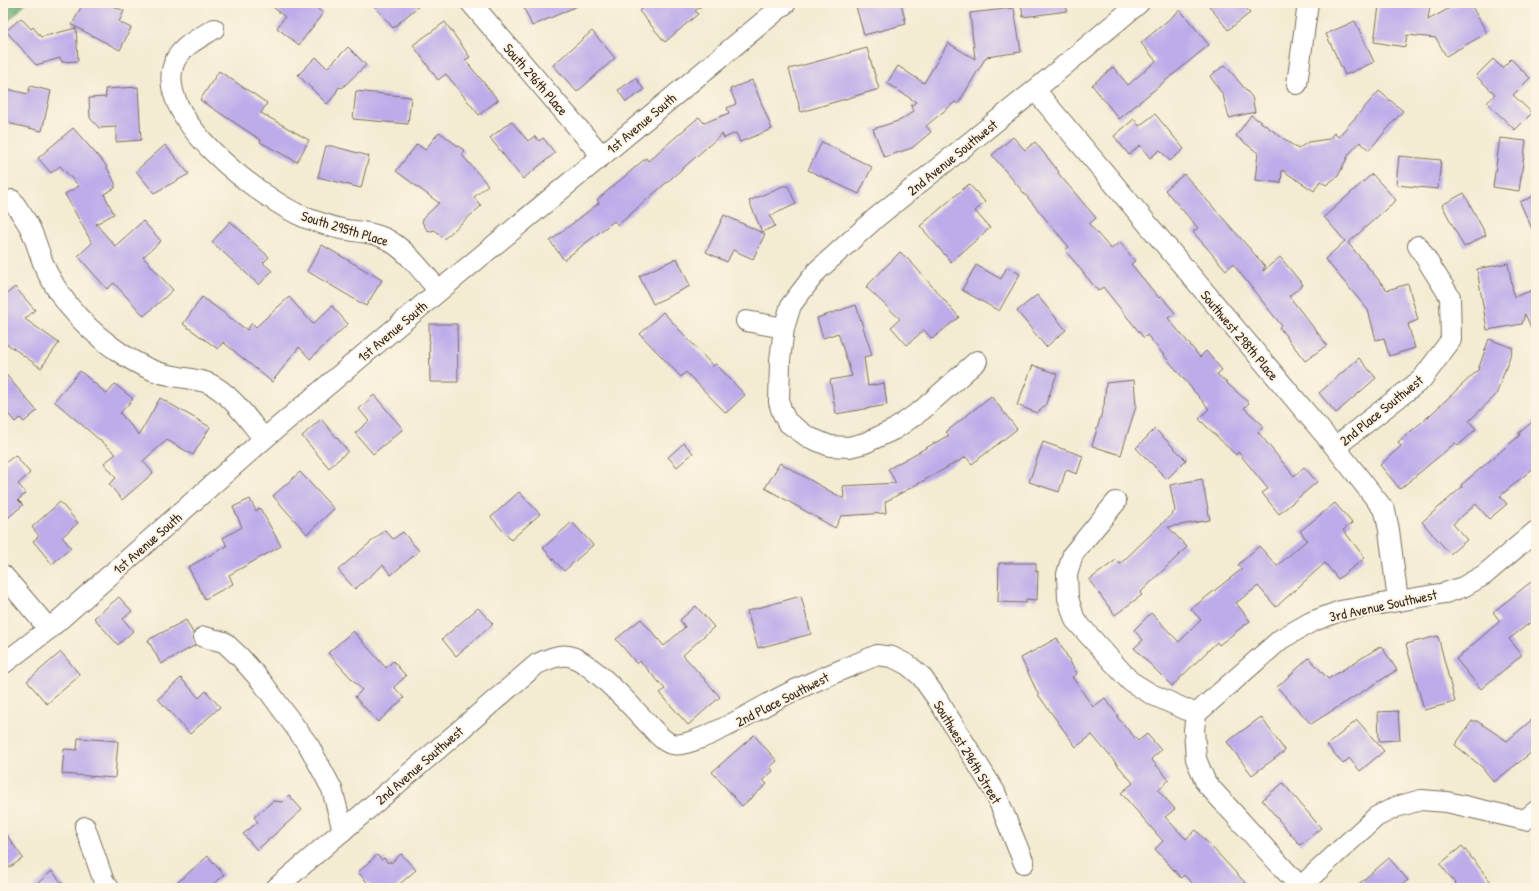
<svg xmlns="http://www.w3.org/2000/svg" width="1539" height="891" font-family="'Patrick Hand',sans-serif">
	<style>
		.forest { fill: #68ac72; stroke: #526b48 }
		.building { fill: #beacea }
		.lines { fill: none; stroke-linecap: round; stroke-linejoin: round }
		.minor-casing { stroke: #7b6e5d; stroke-width: 22 }
		.minor { stroke: #fff; stroke-width: 20 }
		.labels { text-anchor: middle; dominant-baseline: central; stroke-width: 4; stroke-linejoin: round; paint-order: stroke }
		.street-label { font-size: 14px; fill: #3b2a1e; stroke: #fcf5e5 }
	</style>
	<rect width="100%" height="100%" fill="#fcf5e5"/>
	<filter id="ink" filterUnits="userSpaceOnUse"><feTurbulence type="fractalNoise" baseFrequency=".025" numOctaves="2"/><feDisplacementMap in="SourceGraphic" scale="8" xChannelSelector="R" yChannelSelector="G"/><feConvolveMatrix kernelMatrix="1 2 1 2 8 2 1 2 1" color-interpolation-filters="sRGB"/></filter>
	<filter id="wash" filterUnits="userSpaceOnUse"><feTurbulence type="fractalNoise" baseFrequency=".012" numOctaves="4" result="noise"/><feDisplacementMap in="SourceGraphic" scale="16" xChannelSelector="R" yChannelSelector="G"/><feGaussianBlur stdDeviation="0.9" result="paint"/><feColorMatrix in="noise" values="0 0 0 0 0 0 0 0 0 0 0 0 0 0 0 0 0 1.4 0 .05"/><feComposite in="paint" operator="in"/></filter>
	<g filter="url(#wash)">
		<rect width="100%" height="100%" fill="#f3ecd3"/>
		<polygon class="forest" points="3,3 26,3 3,27"/>
		<g id="blocks">
			<g class="building">
				<polygon points="83,3 107,3 124,11 119,22 131,28 120,50 72,25"/>
				<polygon points="268,3 311,3 323,13 299,45 277,28 285,17"/>
				<polygon points="372,3 422,3 393,28"/>
				<polygon points="522,3 584,3 532,26"/>
				<polygon points="648,3 705,3 695,11 698,14 665,42 639,11"/>
				<polygon points="855,3 901,3 906,24 864,35"/>
				<polygon points="1021,3 1067,3 1067,11 1023,17"/>
				<polygon points="1207,3 1242,3 1250,13 1228,30"/>
				<polygon points="1389,3 1409,3 1430,5 1428,20 1459,3 1470,3 1487,33 1446,56 1436,38 1407,35 1405,47 1374,42 1379,6 1389,7"/>
				<polygon points="1014,8 1021,52 986,57 958,104 955,102 926,126 931,132 912,148 884,157 873,129 901,120 914,111 911,106 916,102 887,83 898,66 924,83 948,43 975,59 970,13"/>
				<polygon points="1180,10 1209,45 1119,119 1092,85 1113,67 1128,85 1156,61 1141,43"/>
				<polygon points="21,18 31,29 33,27 41,37 76,28 78,61 62,62 60,58 36,65 6,31"/>
				<polygon points="1355,21 1374,62 1345,75 1326,34"/>
				<polygon points="445,22 470,57 465,60 498,100 479,115 446,74 438,80 413,45"/>
				<polygon points="592,31 615,58 577,92 553,65"/>
				<polygon points="348,47 366,65 342,88 339,87 334,96 327,104 298,75 316,57 327,68"/>
				<polygon points="867,48 879,89 801,112 789,69"/>
				<polygon points="1493,59 1502,68 1511,59 1530,78 1513,95 1532,113 1515,130 1487,103 1495,94 1476,76"/>
				<polygon points="1225,65 1252,97 1255,112 1229,118 1223,95 1210,76"/>
				<polygon points="219,71 267,103 261,113 309,140 297,162 260,142 261,140 200,100"/>
				<polygon points="636,78 644,90 626,102 618,90"/>
				<polygon points="752,80 772,129 740,142 736,133 724,138 722,134 618,225 614,221 564,260 550,241 599,203 597,200 646,158 648,161 699,117 704,123 729,113 727,108 736,104 730,89"/>
				<polygon points="30,86 51,91 42,131 3,122 3,88 28,94"/>
				<polygon points="138,87 141,140 116,142 116,127 99,128 90,118 89,98 106,97 105,89"/>
				<polygon points="356,91 411,97 408,124 353,119"/>
				<polygon points="1379,91 1403,111 1369,150 1360,142 1349,154 1338,176 1326,185 1320,181 1314,191 1282,170 1281,183 1255,180 1258,153 1236,136 1251,115 1298,149 1308,142 1329,139 1334,133 1338,137"/>
				<polygon points="1155,114 1184,149 1170,161 1160,150 1150,158 1140,145 1129,155 1114,136 1134,119 1139,126"/>
				<polygon points="511,121 528,141 535,136 539,141 543,138 555,153 523,179 490,138"/>
				<polygon points="73,128 105,164 115,183 115,188 104,194 114,214 96,224 115,246 143,221 161,241 143,257 173,290 144,316 114,283 107,289 78,256 92,243 65,194 79,186 60,166 51,173 38,158"/>
				<polygon points="439,132 465,151 462,155 488,185 474,197 481,206 444,239 435,230 431,231 427,230 422,222 424,217 439,203 396,171 417,144 425,150"/>
				<polygon points="1013,137 1025,150 1035,142 1059,172 1058,173 1096,218 1089,224 1111,249 1120,242 1135,261 1131,264 1159,298 1161,296 1175,313 1168,318 1200,357 1206,351 1222,370 1217,374 1249,403 1244,408 1264,426 1258,432 1294,476 1304,467 1317,482 1279,514 1262,493 1268,489 1238,452 1236,455 1199,419 1209,409 1147,335 1144,338 1103,287 1098,291 1065,250 1069,247 992,155"/>
				<polygon points="1500,138 1526,141 1519,191 1493,187"/>
				<polygon points="822,142 872,167 859,194 808,170"/>
				<polygon points="165,145 189,174 154,193 136,171"/>
				<polygon points="326,146 332,146 369,156 361,188 318,177"/>
				<polygon points="1399,156 1441,160 1438,189 1396,185"/>
				<polygon points="1184,174 1265,266 1263,271 1280,257 1303,285 1289,296 1327,345 1305,361 1279,327 1281,325 1233,264 1226,270 1193,232 1198,228 1165,190"/>
				<polygon points="1372,174 1396,200 1348,243 1387,290 1408,284 1418,320 1408,324 1415,348 1389,356 1384,338 1376,340 1368,310 1325,259 1345,241 1324,217"/>
				<polygon points="969,184 985,202 975,211 990,228 951,262 920,226"/>
				<polygon points="783,186 788,186 796,204 770,216 775,226 762,232 749,201"/>
				<polygon points="1464,193 1486,235 1464,247 1442,205"/>
				<polygon points="1536,195 1536,238 1520,202"/>
				<polygon points="724,215 765,234 753,259 733,250 727,262 706,252"/>
				<polygon points="230,221 269,257 263,263 272,271 259,285 212,242"/>
				<polygon points="322,245 382,280 366,306 307,271"/>
				<polygon points="900,252 911,262 959,317 932,339 924,330 907,345 891,327 900,319 866,287"/>
				<polygon points="677,258 690,286 653,304 639,276"/>
				<polygon points="1508,263 1514,297 1536,289 1536,339 1525,314 1522,324 1487,330 1477,269"/>
				<polygon points="976,265 1001,279 1007,267 1020,274 999,311 962,290"/>
				<polygon points="15,287 35,310 25,319 59,343 41,368 3,341 3,297"/>
				<polygon points="1037,295 1066,330 1046,347 1017,311"/>
				<polygon points="202,297 247,330 252,323 256,327 289,297 313,324 332,306 348,324 310,359 299,347 272,382 223,342 218,349 183,324"/>
				<polygon points="856,305 872,355 864,357 868,386 884,383 887,405 836,414 830,380 852,376 838,333 823,338 817,318"/>
				<polygon points="663,312 713,366 716,364 745,395 726,413 686,372 681,377 640,334"/>
				<polygon points="429,324 457,324 458,382 430,382"/>
				<polygon points="1489,339 1513,348 1496,395 1469,421 1476,429 1458,446 1455,443 1400,489 1380,465 1401,446 1398,442 1429,416 1478,370"/>
				<polygon points="1359,358 1376,378 1336,413 1319,393"/>
				<polygon points="1033,365 1057,374 1045,406 1037,413 1017,405"/>
				<polygon points="3,371 37,411 24,422 20,418 15,422 3,408"/>
				<polygon points="80,371 107,394 115,384 133,399 120,413 139,435 160,398 210,427 193,455 167,440 143,461 153,473 122,500 109,484 116,478 104,463 116,454 54,401"/>
				<polygon points="1134,380 1136,406 1121,455 1092,446 1104,405 1106,383"/>
				<polygon points="374,395 403,429 373,454 355,433 369,421 359,409"/>
				<polygon points="991,396 1017,429 972,464 966,457 885,502 886,513 841,516 835,528 765,488 780,463 844,499 843,486 896,483 888,469 949,435 946,432"/>
				<polygon points="321,419 348,451 329,468 302,436"/>
				<polygon points="1536,419 1536,466 1500,496 1507,504 1489,519 1476,504 1453,524 1467,540 1450,554 1422,522 1462,487 1461,485 1520,435 1519,433"/>
				<polygon points="1155,429 1186,460 1167,479 1136,448"/>
				<polygon points="1043,442 1083,456 1077,474 1066,470 1059,492 1029,482"/>
				<polygon points="684,443 693,453 677,467 668,457"/>
				<polygon points="15,455 30,473 18,484 26,493 18,500 23,505 3,522 3,465"/>
				<polygon points="300,472 334,509 307,534 273,496"/>
				<polygon points="1202,479 1210,520 1168,527 1187,547 1140,593 1142,595 1115,615 1089,580 1116,560 1120,564 1175,511 1170,485"/>
				<polygon points="519,492 540,514 511,540 491,517"/>
				<polygon points="250,499 256,511 260,508 281,546 229,575 233,584 205,599 188,567 227,546 223,538 242,527 233,507"/>
				<polygon points="60,502 78,523 62,537 71,548 52,564 33,541 39,536 32,527"/>
				<polygon points="1335,503 1352,523 1343,530 1365,558 1338,579 1325,563 1276,607 1258,586 1236,603 1250,621 1219,645 1217,642 1172,686 1134,648 1143,640 1134,630 1151,613 1179,642 1201,620 1191,609 1242,569 1238,565 1259,546 1277,566 1307,540 1300,531"/>
				<polygon points="572,522 593,545 564,571 543,548"/>
				<polygon points="385,530 393,539 403,532 419,551 391,575 383,565 355,589 338,570"/>
				<polygon points="999,563 1036,563 1036,571 1038,571 1037,600 1026,599 1026,603 998,602"/>
				<polygon points="1536,578 1536,618 1509,639 1522,655 1481,689 1456,659 1500,621 1493,612"/>
				<polygon points="801,596 811,634 758,648 747,611"/>
				<polygon points="119,597 132,611 123,619 133,631 118,645 94,618"/>
				<polygon points="696,606 714,627 683,655 720,697 688,725 660,693 665,689 640,661 637,664 616,639 641,619 664,646 685,627 680,620"/>
				<polygon points="478,608 493,624 456,656 442,639"/>
				<polygon points="186,620 193,633 193,640 196,645 161,664 148,640"/>
				<polygon points="353,631 386,668 393,661 406,676 394,687 404,698 378,722 355,697 362,690 328,653"/>
				<polygon points="1438,636 1455,702 1424,710 1406,644"/>
				<polygon points="1057,638 1077,674 1072,677 1093,707 1105,698 1118,716 1117,717 1138,741 1147,734 1161,750 1151,759 1169,780 1158,790 1175,809 1165,817 1186,839 1196,830 1250,888 1197,888 1184,875 1181,878 1155,849 1163,841 1121,793 1133,783 1092,735 1076,747 1039,696 1021,658"/>
				<polygon points="1381,646 1397,670 1311,724 1277,687 1309,658 1328,679"/>
				<polygon points="61,652 80,675 47,704 27,681"/>
				<polygon points="181,678 199,698 206,691 220,707 190,734 158,699"/>
				<polygon points="1398,711 1400,740 1379,741 1378,712"/>
				<polygon points="1536,716 1536,749 1494,782 1482,767 1455,745 1472,721 1477,721 1507,741"/>
				<polygon points="1261,717 1285,751 1252,775 1227,742"/>
				<polygon points="1357,720 1384,751 1360,771 1349,758 1343,764 1327,745"/>
				<polygon points="754,735 777,761 770,767 773,771 763,780 767,784 742,806 712,772"/>
				<polygon points="78,738 118,741 115,778 62,774 64,749 77,750"/>
				<polygon points="1283,783 1321,828 1300,845 1262,800"/>
				<polygon points="289,795 302,810 257,850 243,834 258,822 254,817 273,801 282,802"/>
				<polygon points="3,830 23,858 3,872"/>
				<polygon points="1462,846 1496,888 1459,888 1440,864"/>
				<polygon points="401,854 416,870 395,888 372,888 358,872 377,855 382,860 384,858 388,863 390,861 391,863"/>
				<polygon points="208,856 224,875 209,888 171,888"/>
				<polygon points="1389,858 1408,880 1398,888 1354,888"/>
				<polygon points="52,871 66,888 32,888"/>
			</g>
		</g>
	</g>
	<g filter="url(#ink)">
		<use href="#blocks" fill-opacity="0" stroke="#7b6e5d" stroke-width="1"/>
		<g class="lines">
			<g class="minor-casing">
				<g id="minor">
					<polyline points="471,3 602,156"/>
					<path d="M214 29C201 37 184 45 176 59 147 115 263 200 306 218 318 222 329 226 341 229 358 232 378 232 393 243 411 255 425 275 439 291"/>
					<polyline points="1297,84 1308,3"/>
					<polyline points="1035,90 1335,447 1385,511 1389,530 1398,601"/>
					<path d="M12 200C18 209 24 217 29 226 37 241 40 259 48 274 65 306 92 334 122 354 136 363 152 372 169 375 182 378 195 379 208 383 230 392 249 421 264 439"/>
					<polyline points="746,321 784,328"/>
					<polyline points="977,361 922,410 895,429 865,443 849,447 830,446 808,437 787,422 782,412 779,402 780,360 784,328 791,305 817,271 877,217 1035,90 1139,3"/>
					<polyline points="1335,447 1422,379 1451,340 1450,297 1418,246"/>
					<polyline points="1116,502 1073,554 1067,574 1068,598 1075,620 1130,681 1151,694 1196,714"/>
					<polyline points="3,575 49,629"/>
					<polyline points="204,637 224,642 240,657 262,682 309,746 332,789 343,831"/>
					<polyline points="3,664 49,629 264,439 439,291 786,3"/>
					<polyline points="1196,714 1281,639 1311,622 1340,611 1445,593 1463,587 1484,575 1536,531"/>
					<polyline points="1196,714 1194,730 1196,759 1206,783 1301,888"/>
					<polyline points="85,827 104,882 109,888"/>
					<polyline points="1300,887 1376,817 1396,807 1421,800 1447,802 1525,820 1536,811"/>
					<path d="M276 888 537 664C546 660 558 654 569 656 591 661 632 707 649 725 655 731 663 742 672 744 679 746 689 742 696 740 732 727 759 707 793 691 821 678 849 667 877 655L892 657 908 665 921 676 936 697 995 792 1024 863"/>
				</g>
			</g>
			<use href="#minor" class="minor"/>
		</g>
	</g>
	<g class="labels">
		<g class="street-label">
			<text transform="translate(536 79) rotate(49)">South 296th Place</text>
			<text transform="translate(641 123) rotate(-40)">1st Avenue South</text>
			<text transform="translate(952 157) rotate(-39)">2nd Avenue Southwest</text>
			<text transform="translate(345 228) rotate(17)">South 295th Place</text>
			<text transform="translate(392 331) rotate(-40)">1st Avenue South</text>
			<text transform="translate(1240 335) rotate(50)">Southwest 298th Place</text>
			<text transform="translate(1381 410) rotate(-39)">2nd Place Southwest</text>
			<text transform="translate(147 543) rotate(-41)">1st Avenue South</text>
			<text transform="translate(1383 605) rotate(-12)">3rd Avenue Southwest</text>
			<text transform="translate(782 699) rotate(-27)">2nd Place Southwest</text>
			<text transform="translate(968 752) rotate(59)">Southwest 296th Street</text>
			<text transform="translate(419 765) rotate(-41)">2nd Avenue Southwest</text>
		</g>
	</g>
	<rect width="1539" height="891" fill="none" stroke="#fcf5e5" stroke-width="16"/>
</svg>
